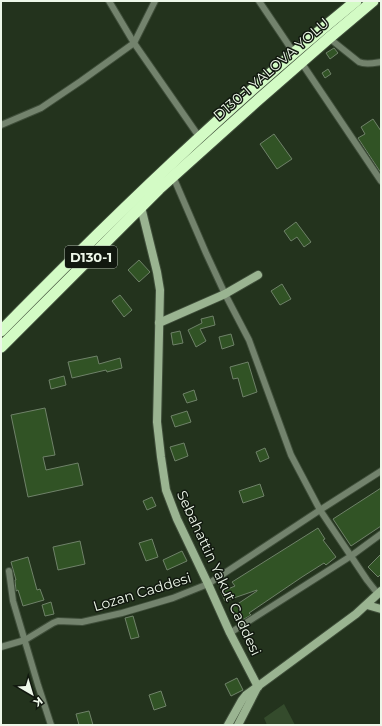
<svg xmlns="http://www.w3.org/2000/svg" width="382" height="726" font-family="Montserrat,sans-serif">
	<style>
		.green { fill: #344b2c }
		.building { fill: #315325; stroke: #6f8269 }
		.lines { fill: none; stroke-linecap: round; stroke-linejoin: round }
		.street-casing { stroke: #3f4e3a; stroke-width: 8 }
		.secondary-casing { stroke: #3f4e3a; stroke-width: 10 }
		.highway-casing { stroke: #3f4e3a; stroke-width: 13 }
		.street { stroke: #73836d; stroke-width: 6 }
		.secondary { stroke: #9ab491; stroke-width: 8 }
		.highway { stroke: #d3fbc5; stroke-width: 11 }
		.labels { text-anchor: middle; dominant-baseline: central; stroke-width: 3; stroke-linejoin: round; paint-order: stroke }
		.shield { fill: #11180f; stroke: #abb4a8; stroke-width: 1 }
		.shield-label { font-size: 13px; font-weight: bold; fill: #edf7e9 }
		.street-label { font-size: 14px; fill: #edf7e9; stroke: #11180f }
	</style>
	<rect width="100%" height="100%" fill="#23331d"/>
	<polygon class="green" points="284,704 295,725 267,725 264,718"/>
	<g class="building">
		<polygon points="334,48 338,53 330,59 326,53"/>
		<polygon points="328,69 331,74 325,78 322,73"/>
		<polygon points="373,119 381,131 381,173 358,138 365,134 361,127"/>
		<polygon points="274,134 292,159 277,169 260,144"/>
		<polygon points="296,222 311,242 304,247 297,237 291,241 284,231"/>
		<polygon points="139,260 150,272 139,282 128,270"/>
		<polygon points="282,284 291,299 280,305 271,291"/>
		<polygon points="120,295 132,310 124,317 112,301"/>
		<polygon points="213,316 215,325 200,329 206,341 196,347 188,330 202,323 201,319"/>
		<polygon points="180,331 183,343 173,345 171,333"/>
		<polygon points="231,334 234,345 222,349 219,337"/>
		<polygon points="97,356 99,364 120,358 122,368 107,372 106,370 72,378 68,362"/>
		<polygon points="248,362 257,392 243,397 238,378 233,379 230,367"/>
		<polygon points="64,376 66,385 51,389 49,380"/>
		<polygon points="194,390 197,400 187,403 183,394"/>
		<polygon points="45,408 55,455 43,457 46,470 78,463 83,485 28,497 11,415"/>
		<polygon points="187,411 191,422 175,427 171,416"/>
		<polygon points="184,443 188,456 175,461 170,447"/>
		<polygon points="265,448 269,458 260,462 256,452"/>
		<polygon points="260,484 264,496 243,503 239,491"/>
		<polygon points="381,488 381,526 351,546 333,519"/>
		<polygon points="152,497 156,506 147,510 143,501"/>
		<polygon points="318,528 325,539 323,540 336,557 326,565 324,563 302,577 249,613 251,615 239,622 230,609 257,591 257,590 225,601 221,592 235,586 232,582"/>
		<polygon points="152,539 158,557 146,561 139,543"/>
		<polygon points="80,541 85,564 58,570 53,547"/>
		<polygon points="182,551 187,561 167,570 163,560"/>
		<polygon points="381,554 381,574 378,577 368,567"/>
		<polygon points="28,557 37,590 40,589 44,600 23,606 18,590 16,591 15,580 16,580 11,562"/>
		<polygon points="51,602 54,614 45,616 42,605"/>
		<polygon points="133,616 139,637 131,639 125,618"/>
		<polygon points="237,678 243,690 231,696 225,684"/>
		<polygon points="161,691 166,706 154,710 149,695"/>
		<polygon points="89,711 93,725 79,725 76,714"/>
	</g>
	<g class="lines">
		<g class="street-casing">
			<g id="street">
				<polyline points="109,1 134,43 200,138"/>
				<polyline points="259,1 294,53"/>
				<path d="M329 38 359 62C366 65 374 63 381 62"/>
				<polyline points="301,62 381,181"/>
				<polyline points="1,125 41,108 81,81 134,43 155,1"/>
				<polyline points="175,181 206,253 225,294 249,340 291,455 320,510 367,580 378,594"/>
				<polyline points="9,571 13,601 38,685 51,725"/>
				<polyline points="230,633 351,556 381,534"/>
				<polyline points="1,647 25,640 53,623 58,621 82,622 122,613 173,598 208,584 320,510 381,471"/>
			</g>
		</g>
		<g class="secondary-casing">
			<g id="secondary">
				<polyline points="141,207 157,272 160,290 157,422 161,457 166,490 177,519 208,584 230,633 258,687"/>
				<polyline points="159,323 225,294 258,275"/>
				<polyline points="367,605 381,609"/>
				<polyline points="228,725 242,700 246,695 356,614 381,591"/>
				<polyline points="238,725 257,688"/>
			</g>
		</g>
		<g class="highway-casing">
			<g id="highway">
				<path d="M1 331C114 216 231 103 356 1"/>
				<polyline points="1,347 159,189 257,101 329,38 373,1"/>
			</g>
		</g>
		<use href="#street" class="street"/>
		<use href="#secondary" class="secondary"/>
		<use href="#highway" class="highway"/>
	</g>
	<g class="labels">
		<rect class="shield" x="65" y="246" width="52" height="22" rx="3"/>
		<g class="shield-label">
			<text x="91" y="257">D130-1</text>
		</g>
		<g class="street-label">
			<text transform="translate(271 69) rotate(-41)">D130-1 YALOVA YOLU</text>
			<text transform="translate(219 573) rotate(65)">Sebahattin Yakut Caddesi</text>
			<text transform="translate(142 592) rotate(-17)">Lozan Caddesi</text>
		</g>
	</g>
	<rect width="382" height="726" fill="none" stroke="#edf7e9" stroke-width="4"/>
	<g transform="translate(32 694) rotate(142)" stroke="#11180f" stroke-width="3" paint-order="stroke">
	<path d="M0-3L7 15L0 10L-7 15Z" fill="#edf7e9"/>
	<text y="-6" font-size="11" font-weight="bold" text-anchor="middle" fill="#edf7e9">K</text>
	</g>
</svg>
